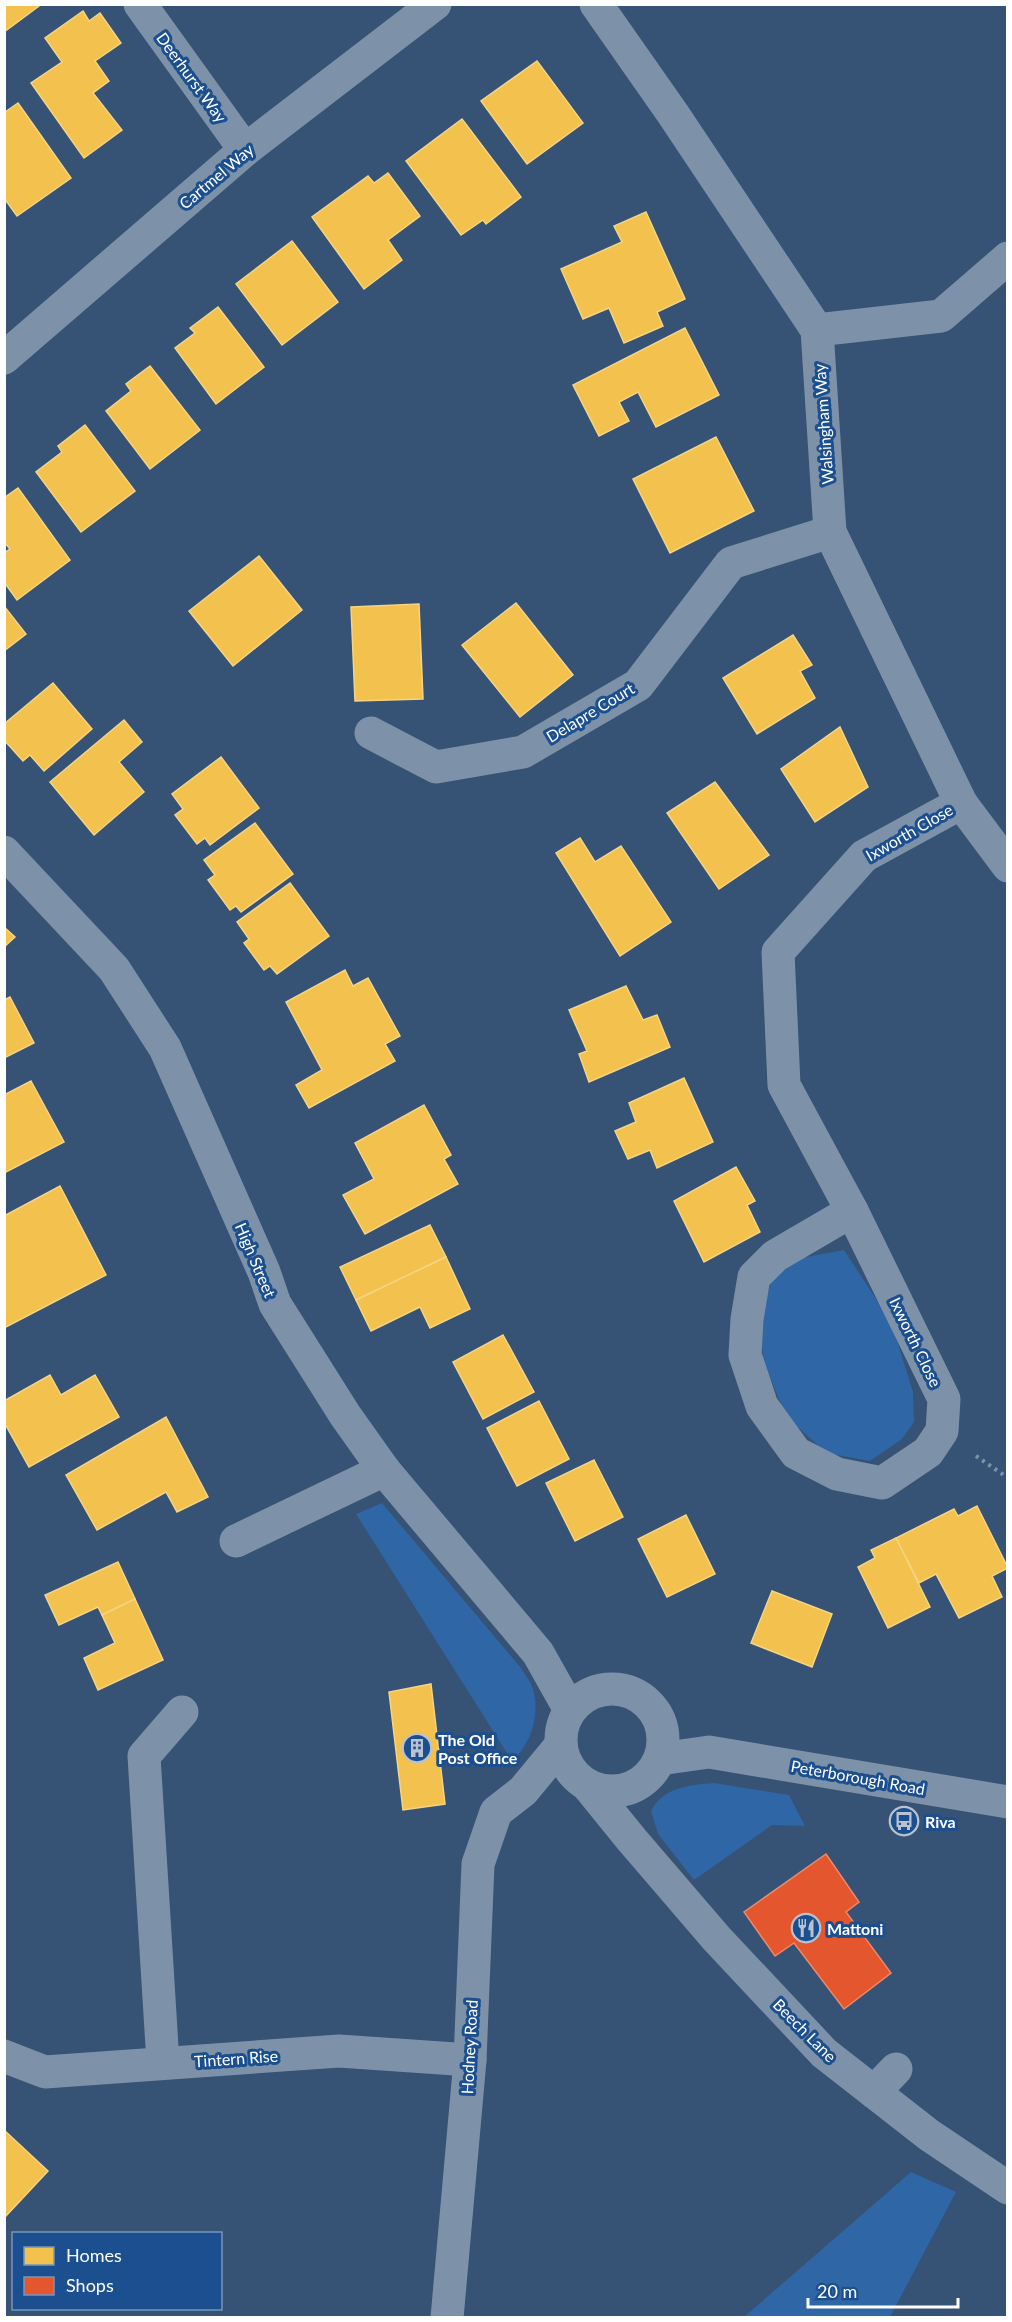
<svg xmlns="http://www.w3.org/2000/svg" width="1012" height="2322" font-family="Lato,sans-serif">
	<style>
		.green { fill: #2f66a5 }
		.homes { fill: #f2c14e; stroke: #f6d483; stroke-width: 1.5 }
		.shops { fill: #e4572e; stroke: #ec896d; stroke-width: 1.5 }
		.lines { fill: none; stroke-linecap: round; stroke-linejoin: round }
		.path { stroke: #7d92a8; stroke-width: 4; stroke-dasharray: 3 4.5; stroke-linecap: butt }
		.minor { stroke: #7d92a8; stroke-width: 33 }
		.labels { text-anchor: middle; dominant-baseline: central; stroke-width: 6; stroke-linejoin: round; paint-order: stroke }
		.street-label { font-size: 16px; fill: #fff; stroke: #1b4f8f }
		.poi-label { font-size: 16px; font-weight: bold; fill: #fff; stroke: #1b4f8f; text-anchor: start }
	</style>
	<rect width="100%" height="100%" fill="#365274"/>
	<g class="green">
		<polygon points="844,1250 891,1322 913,1392 914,1422 902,1439 870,1461 826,1453 786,1416 763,1361 760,1314 773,1277 801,1258"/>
		<path d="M382 1503 521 1668C525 1675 531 1682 533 1689 540 1715 532 1743 512 1761L356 1514Z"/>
		<path d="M714 1783 789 1795 805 1826 772 1825 694 1880 658 1834 651 1811C663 1787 690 1785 714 1783Z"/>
		<polygon points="911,2172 956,2192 890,2317 744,2317"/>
	</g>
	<g class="homes">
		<polygon points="4,4 38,4 39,6 4,32"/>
		<polygon points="83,11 89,21 100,13 121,43 95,61 109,81 93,93 122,130 84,158 31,83 62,62 45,38"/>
		<polygon points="537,61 583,123 527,164 481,101"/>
		<polygon points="18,103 71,178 17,216 4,198 4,113"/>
		<polygon points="462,119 521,197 486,224 483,220 461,235 406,161"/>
		<polygon points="388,173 420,216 388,240 402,260 364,289 312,217 368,176 374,183"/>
		<polygon points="646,212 685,299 657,312 663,326 624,343 609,308 583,319 561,269 622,242 614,226"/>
		<polygon points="292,241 338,302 282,345 236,284"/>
		<polygon points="218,307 264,367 216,404 175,348 195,333 190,328"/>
		<polygon points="685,328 719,395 656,427 638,392 619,402 629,421 599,436 573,385"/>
		<polygon points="150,366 200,430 150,469 106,411 131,391 126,384"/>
		<polygon points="85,425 135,491 81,532 36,472 62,452 58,446"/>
		<polygon points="716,437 754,511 670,553 633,479"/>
		<polygon points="18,488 70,560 17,600 4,582 4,553 10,549 4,542 4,498"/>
		<polygon points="259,556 302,610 233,666 189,611"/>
		<polygon points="516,603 573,675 520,717 462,645"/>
		<polygon points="419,604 423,699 355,701 351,607"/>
		<polygon points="4,606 26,634 4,651"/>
		<polygon points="793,635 812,665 800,671 815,698 757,734 723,678"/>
		<polygon points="53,683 92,729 44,771 30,755 23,761 4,740 4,724"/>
		<polygon points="124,720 142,742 119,762 144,792 94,835 50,782"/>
		<polygon points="840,727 868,787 815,822 781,769"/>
		<polygon points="221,757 259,808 210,845 205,838 197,844 175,815 183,809 172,794"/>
		<polygon points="715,782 769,855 719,889 667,813"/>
		<polygon points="255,823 293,874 241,912 236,906 230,910 208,880 215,875 204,860"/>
		<polygon points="580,838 595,862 621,846 671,922 620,956 556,853"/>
		<polygon points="290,883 329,936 277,974 270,966 264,970 244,943 249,939 237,922"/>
		<polygon points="4,927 15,937 4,947"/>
		<polygon points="345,970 353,986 368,978 400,1036 385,1044 395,1061 309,1108 296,1085 322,1070 286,1002"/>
		<polygon points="626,986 643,1020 657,1015 670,1047 589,1082 579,1054 587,1051 569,1010"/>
		<polygon points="10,997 34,1043 4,1058 4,1000"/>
		<polygon points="684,1078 713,1142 657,1168 650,1150 628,1159 615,1131 636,1122 629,1103"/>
		<polygon points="31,1081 64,1142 4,1173 4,1095"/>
		<polygon points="424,1105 451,1155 444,1159 458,1184 365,1234 343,1195 374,1179 355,1143"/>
		<polygon points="736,1167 755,1201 747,1205 760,1232 704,1262 674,1201"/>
		<polygon points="60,1186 106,1275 4,1328 4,1216"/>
		<polygon points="430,1225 446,1257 356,1300 340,1267"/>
		<polygon points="446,1257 470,1309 430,1328 420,1307 371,1331 356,1300"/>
		<polygon points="503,1335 534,1392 483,1419 453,1362"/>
		<polygon points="50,1375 61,1395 95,1375 119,1417 29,1467 4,1422 4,1401"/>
		<polygon points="539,1401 569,1459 517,1486 487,1428"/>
		<polygon points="166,1417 208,1497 177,1512 166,1492 97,1530 66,1475"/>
		<polygon points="594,1460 623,1517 575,1541 546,1483"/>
		<polygon points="977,1506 1008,1568 992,1576 1002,1597 959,1618 936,1574 919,1583 896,1538 954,1509 958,1516"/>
		<polygon points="686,1515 715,1574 667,1597 638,1539"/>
		<polygon points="896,1538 930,1607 888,1628 858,1567 875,1558 871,1550"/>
		<polygon points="118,1562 135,1599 102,1615 98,1607 59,1625 45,1595"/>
		<polygon points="772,1591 832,1614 812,1667 751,1643"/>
		<polygon points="135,1599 163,1660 98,1690 84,1658 115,1643 102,1615"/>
		<polygon points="431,1684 445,1804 403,1810 389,1692"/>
		<polygon points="4,2130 48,2171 4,2218"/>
	</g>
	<polygon class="shops" points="826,1854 859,1902 846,1912 891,1973 844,2009 794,1943 775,1956 744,1912"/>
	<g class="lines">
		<polyline class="path" points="976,1456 1008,1478"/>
		<g class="minor">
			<polyline points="140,4 245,150"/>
			<polyline points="596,4 673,114 817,330 830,532 961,803 1008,866"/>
			<polyline points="817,330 941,316 1008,258"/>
			<polyline points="4,358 245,150 435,4"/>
			<polyline points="371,733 436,767 523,752 638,685 731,563 830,532"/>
			<polyline points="4,852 114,969 165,1048 264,1272 275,1304 345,1415 384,1470 538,1653 570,1710"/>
			<polygon points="852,1211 944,1399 942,1431 928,1452 882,1483 837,1474 796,1453 762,1406 745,1355 747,1319 754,1277 775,1256"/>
			<polyline points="852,1211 784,1085 778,952 864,856 961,803"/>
			<polyline points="236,1541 384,1470"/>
			<circle cx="612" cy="1740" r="51"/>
			<polyline points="660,1759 709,1752 1008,1802"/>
			<polyline points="589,1787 632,1840 717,1939 824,2053 929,2135 1008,2188"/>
			<polyline points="4,2056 45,2072 339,2051 470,2060"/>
			<polyline points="163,2063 144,1756 182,1712"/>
			<polyline points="874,2092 896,2069"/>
			<polyline points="447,2318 470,2060 478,1864 496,1812 523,1791 561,1745"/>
		</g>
	</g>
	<defs>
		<g id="building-ring" transform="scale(1.5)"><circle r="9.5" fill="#1b4f8f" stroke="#b9c2ce" stroke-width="1.5"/><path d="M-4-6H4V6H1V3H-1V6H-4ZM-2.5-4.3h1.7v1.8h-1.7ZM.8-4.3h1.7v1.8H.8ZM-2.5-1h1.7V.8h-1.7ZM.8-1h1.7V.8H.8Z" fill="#b9c2ce"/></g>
		<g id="bus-ring" transform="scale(1.5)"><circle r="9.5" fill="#1b4f8f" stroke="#b9c2ce" stroke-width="1.5"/><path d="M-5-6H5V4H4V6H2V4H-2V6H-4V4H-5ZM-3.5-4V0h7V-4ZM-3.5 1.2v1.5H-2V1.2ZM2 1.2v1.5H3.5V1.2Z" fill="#b9c2ce"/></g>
		<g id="restaurant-ring" transform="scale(1.5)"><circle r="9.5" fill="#1b4f8f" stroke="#b9c2ce" stroke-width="1.5"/><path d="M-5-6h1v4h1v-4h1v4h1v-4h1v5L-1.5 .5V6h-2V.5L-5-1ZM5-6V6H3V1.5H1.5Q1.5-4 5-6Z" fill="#b9c2ce"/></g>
	</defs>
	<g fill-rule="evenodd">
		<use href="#building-ring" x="417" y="1748"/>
		<use href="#bus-ring" x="904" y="1821"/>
		<use href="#restaurant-ring" x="806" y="1928"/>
	</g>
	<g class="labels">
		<g class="street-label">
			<text transform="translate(192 77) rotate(54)">Deerhurst Way</text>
			<text transform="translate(216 176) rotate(-40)">Cartmel Way</text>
			<text transform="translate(823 424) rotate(-94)">Walsingham Way</text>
			<text transform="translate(590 712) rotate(-31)">Delapre Court</text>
			<text transform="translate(909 832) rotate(-30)">Ixworth Close</text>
			<text transform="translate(256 1260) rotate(67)">High Street</text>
			<text transform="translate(916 1342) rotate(64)">Ixworth Close</text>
			<text transform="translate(858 1777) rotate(10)">Peterborough Road</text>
			<text transform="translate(805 2030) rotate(45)">Beech Lane</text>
			<text transform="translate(469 2047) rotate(-87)">Hodney Road</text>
			<text transform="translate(236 2058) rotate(-4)">Tintern Rise</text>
		</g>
		<g class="poi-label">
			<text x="438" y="1739">The Old<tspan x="438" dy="18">Post Office</tspan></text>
			<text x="925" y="1821">Riva</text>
			<text x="827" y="1928">Mattoni</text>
		</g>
	</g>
	<rect width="1012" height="2322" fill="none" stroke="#ffffff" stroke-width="12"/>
	<rect x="12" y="2232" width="210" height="78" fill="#1b4f8f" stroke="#7695bc" stroke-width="1.5"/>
	<rect x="24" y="2247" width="30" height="18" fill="#f2c14e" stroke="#7695bc" stroke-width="1.5"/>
	<text x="66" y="2262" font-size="18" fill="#ffffff">Homes</text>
	<rect x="24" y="2277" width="30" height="18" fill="#e4572e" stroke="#7695bc" stroke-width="1.5"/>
	<text x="66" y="2292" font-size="18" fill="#ffffff">Shops</text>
	<path d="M808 2298v9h150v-9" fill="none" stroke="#ffffff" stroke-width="3"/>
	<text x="817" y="2298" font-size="18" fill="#ffffff" stroke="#1b4f8f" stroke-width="4.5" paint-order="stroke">20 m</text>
</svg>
